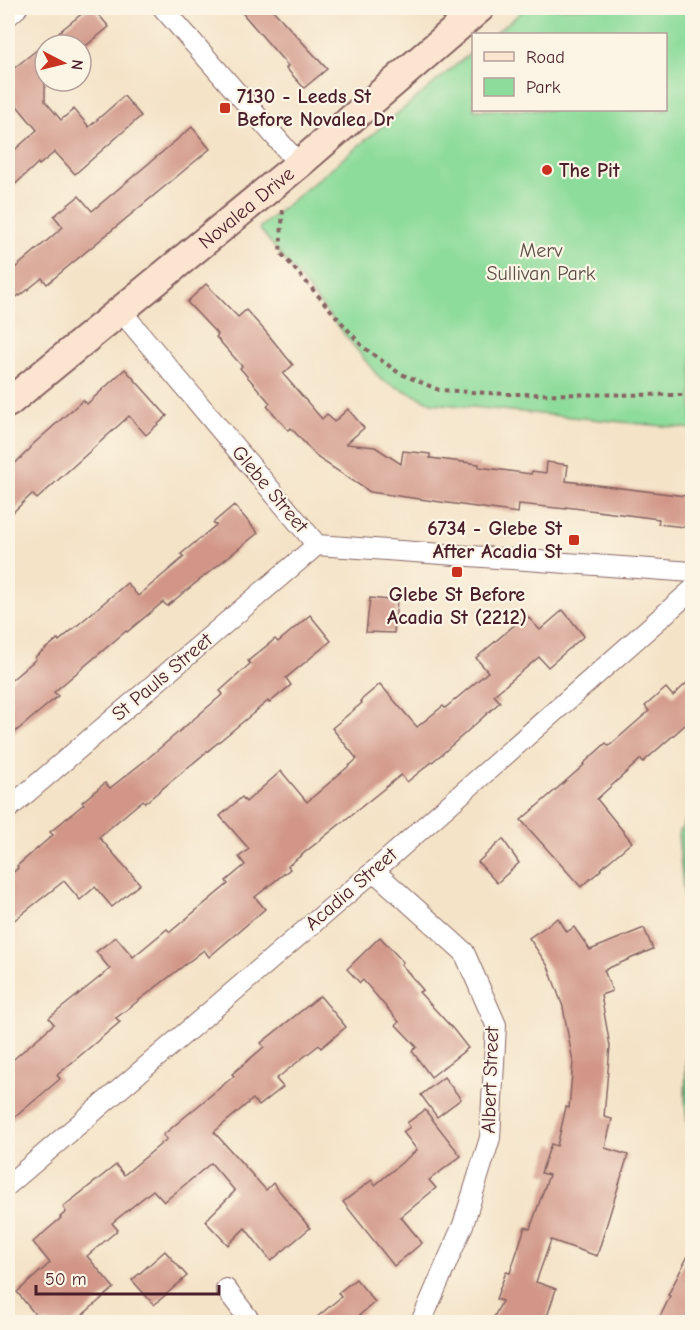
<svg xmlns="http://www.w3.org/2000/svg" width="700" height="1330" font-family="'Comic Neue',sans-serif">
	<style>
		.green { fill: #8edc9b; stroke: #6c7e63; stroke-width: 1.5 }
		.forest { fill: #72bc83; stroke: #5e6e57; stroke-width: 1.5 }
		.building { fill: #d19687 }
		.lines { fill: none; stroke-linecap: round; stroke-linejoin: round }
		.street-casing { stroke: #866462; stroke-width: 22 }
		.secondary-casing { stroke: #866462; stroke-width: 32 }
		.path { stroke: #866462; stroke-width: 4; stroke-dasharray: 4.5 4.5; stroke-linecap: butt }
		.street { stroke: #fff; stroke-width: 20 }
		.secondary { stroke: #fce5d0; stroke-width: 28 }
		.poi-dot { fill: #c8321e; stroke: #fcf5e5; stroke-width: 2 }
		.labels { text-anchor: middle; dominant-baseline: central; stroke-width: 4.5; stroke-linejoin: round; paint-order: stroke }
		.poi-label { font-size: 20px; font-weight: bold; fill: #4a1f2b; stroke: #fcf5e5; text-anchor: start }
		.street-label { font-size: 20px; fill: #4a1f2b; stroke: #fcf5e5 }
		.park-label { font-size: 20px; fill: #5b4e47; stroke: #fcf5e5 }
	</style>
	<rect width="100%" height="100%" fill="#fcf5e5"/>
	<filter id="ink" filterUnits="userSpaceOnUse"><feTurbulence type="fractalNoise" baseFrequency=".0167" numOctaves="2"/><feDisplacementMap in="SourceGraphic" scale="12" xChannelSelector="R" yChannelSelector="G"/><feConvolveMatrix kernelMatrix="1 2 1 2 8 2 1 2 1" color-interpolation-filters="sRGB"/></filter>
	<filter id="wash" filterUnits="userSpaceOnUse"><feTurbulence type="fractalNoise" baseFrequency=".008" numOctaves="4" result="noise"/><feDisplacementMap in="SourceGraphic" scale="24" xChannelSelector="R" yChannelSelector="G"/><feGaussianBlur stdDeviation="1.35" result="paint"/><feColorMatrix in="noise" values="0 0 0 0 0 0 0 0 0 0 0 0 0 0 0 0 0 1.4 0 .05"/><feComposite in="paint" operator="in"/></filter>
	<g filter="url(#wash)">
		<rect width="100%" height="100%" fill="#f4e3c7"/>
		<polygon class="green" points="527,8 692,8 692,429 432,403 381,380 259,228 473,51 474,110 666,110 666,34 494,34"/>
		<polygon class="forest" points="692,812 692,1126 689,1132 685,1103 689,953 678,834"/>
		<g id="blocks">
			<g class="building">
				<polygon points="89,8 93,8 109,27 87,45 45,45 45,101 61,120 74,109 89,127 124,96 141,116 75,174 55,152 39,165 38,163 8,191 8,156 37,130 8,95 8,73"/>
				<polygon points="238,8 271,8 327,69 304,88 286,68 288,66"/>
				<polygon points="192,127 210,149 47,284 42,278 20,296 19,295 8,304 8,274 63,227 54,216 79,196 92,211"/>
				<polygon points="206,284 238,317 246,310 266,332 293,365 283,374 322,419 327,414 334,422 348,409 364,428 346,444 375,447 401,464 403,451 430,454 430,458 479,464 479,467 531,474 532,471 546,473 547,462 568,465 566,481 693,497 693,528 658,524 659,519 566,507 566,509 519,504 518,513 370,492 318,458 291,428 288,430 267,406 270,403 240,368 242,366 216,337 218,335 187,302"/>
				<polygon points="125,369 167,416 146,435 129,416 37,499 32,494 8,517 8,470 31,448 30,447 83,400 87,404"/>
				<polygon points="234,505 258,533 167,606 163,602 127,632 126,631 54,692 58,696 8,738 8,683 36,659 35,657 58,639 59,641 127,583 138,596 184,557 181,554 216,525 213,523"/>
				<polygon points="370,598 397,601 394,633 366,632"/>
				<polygon points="563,610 584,636 548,667 539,657 494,695 500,702 442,754 407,782 401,775 288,866 290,869 255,897 265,909 209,957 204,950 116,1018 120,1022 57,1075 60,1079 8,1123 8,1064 54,1024 49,1018 110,969 96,952 116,937 133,957 167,929 170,932 228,884 226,881 245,865 239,857 249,849 220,816 242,797 246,802 281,771 307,802 357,759 332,728 362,703 360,701 380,684 417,727 443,706 445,708 488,672 476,658 526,615 540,630"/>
				<polygon points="310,615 331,641 286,678 291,685 269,703 268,701 145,803 143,800 99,837 140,884 112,907 95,887 80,900 64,881 8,925 8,877 18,868 17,866 53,835 50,832 84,804 82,802 105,783 110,788 147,759 223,694 220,691 250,664 248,661 275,639 278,642"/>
				<polygon points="693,677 693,718 643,762 641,759 597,799 632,842 600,869 601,870 581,887 521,820 584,765 583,764 606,743 609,746 649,711 645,706 666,688 673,696"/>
				<polygon points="503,839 519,863 497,883 478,862"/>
				<polygon points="558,918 567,932 574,927 590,950 644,928 653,949 604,970 612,991 601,995 610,1046 604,1117 612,1119 605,1148 628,1155 597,1256 551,1240 536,1282 556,1289 545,1323 491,1323 502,1301 496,1299 506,1272 510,1273 525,1227 530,1229 549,1175 541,1173 551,1144 557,1146 566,1107 569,1108 573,1062 563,1007 548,966 529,938"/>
				<polygon points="380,937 403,962 401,964 423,990 419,992 453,1029 468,1048 431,1077 412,1051 417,1047 396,1025 399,1022 363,980 360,983 347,969"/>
				<polygon points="320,996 346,1027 321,1048 319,1045 276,1079 283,1087 259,1106 253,1099 214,1132 266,1190 273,1183 310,1228 271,1261 245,1228 228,1245 205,1221 235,1191 211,1163 164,1202 153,1190 112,1223 118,1230 87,1256 114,1288 73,1323 42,1323 17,1292 50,1263 33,1242 61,1218 60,1217 66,1212 63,1207 116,1165 124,1175 167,1139 163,1135 234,1076 232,1074 264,1047 261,1043"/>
				<polygon points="444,1077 461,1099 437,1117 421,1095"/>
				<polygon points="425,1110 461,1156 429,1180 436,1188 401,1217 422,1243 394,1266 343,1202 372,1180 375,1185 417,1150 403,1132 410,1127 407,1123"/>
				<polygon points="693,1246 693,1313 688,1323 657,1323 670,1296 668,1295"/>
				<polygon points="165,1251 187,1276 154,1305 132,1280"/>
				<polygon points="356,1279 375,1302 350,1323 310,1323 341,1297 338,1293"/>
			</g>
		</g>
	</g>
	<g filter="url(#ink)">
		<use href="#blocks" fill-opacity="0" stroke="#866462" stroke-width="1.5"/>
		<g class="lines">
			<g class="street-casing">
				<g id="street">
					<polyline points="163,8 299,164"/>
					<polyline points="8,16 17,8"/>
					<polyline points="121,311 317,545 692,572"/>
					<polyline points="8,809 317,545"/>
					<polyline points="374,871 464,952 496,1025 490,1138 463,1225 421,1322"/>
					<polyline points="8,1185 374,871 692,590"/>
					<polyline points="226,1289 251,1322"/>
				</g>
			</g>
			<g class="secondary-casing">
				<g id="secondary">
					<path id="s1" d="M8 403 299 164 480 8"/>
				</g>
			</g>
			<polyline class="path" points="283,210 280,252 363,347 399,373 439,390 505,394 692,395"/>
			<use href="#street" class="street"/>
			<use href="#secondary" class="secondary"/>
		</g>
	</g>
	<g class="poi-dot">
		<rect x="219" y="102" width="12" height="12" rx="3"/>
		<circle cx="547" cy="170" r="6"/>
		<rect x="568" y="534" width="12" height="12" rx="3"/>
		<rect x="451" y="566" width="12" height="12" rx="3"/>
	</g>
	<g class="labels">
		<g class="poi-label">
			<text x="237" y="96">7130 - Leeds St<tspan x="237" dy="23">Before Novalea Dr</tspan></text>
			<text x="559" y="170">The Pit</text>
			<text x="562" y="528" text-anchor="end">6734 - Glebe St<tspan x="562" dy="23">After Acadia St</tspan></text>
			<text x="457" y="594" text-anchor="middle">Glebe St Before<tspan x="457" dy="23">Acadia St (2212)</tspan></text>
		</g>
		<g class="street-label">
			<text stroke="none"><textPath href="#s1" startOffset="308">Novalea Drive</textPath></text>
			<text transform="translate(270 489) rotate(50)">Glebe Street</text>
			<text transform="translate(162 677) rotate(-40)">St Pauls Street</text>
			<text transform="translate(351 889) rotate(-41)">Acadia Street</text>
			<text transform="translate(490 1080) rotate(-88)">Albert Street</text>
		</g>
		<g class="park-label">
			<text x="541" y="250">Merv<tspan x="541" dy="23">Sullivan Park</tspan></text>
		</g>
	</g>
	<rect width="700" height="1330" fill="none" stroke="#fcf5e5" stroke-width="30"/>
	<rect x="472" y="33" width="195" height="78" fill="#fcf5e5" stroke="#b59f9b" stroke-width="1.5"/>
	<rect x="484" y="52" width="30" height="9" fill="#fce5d0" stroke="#b59f9b" stroke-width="1.5"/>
	<text x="526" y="63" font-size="18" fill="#4a1f2b">Road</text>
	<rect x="484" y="78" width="30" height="18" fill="#8edc9b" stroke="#b59f9b" stroke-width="1.5"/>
	<text x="526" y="93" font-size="18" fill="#4a1f2b">Park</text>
	<g transform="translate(63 63) rotate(97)"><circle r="28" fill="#fcf5e5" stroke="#b59f9b" stroke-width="1.5"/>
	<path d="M0-4.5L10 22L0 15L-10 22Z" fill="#c8321e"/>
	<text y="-9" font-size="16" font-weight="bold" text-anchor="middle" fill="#4a1f2b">N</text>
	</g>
	<path d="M36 1285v9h183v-9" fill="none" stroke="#4a1f2b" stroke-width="3"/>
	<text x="45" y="1285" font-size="18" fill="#4a1f2b" stroke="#fcf5e5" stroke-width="4.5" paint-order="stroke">50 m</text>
</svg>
